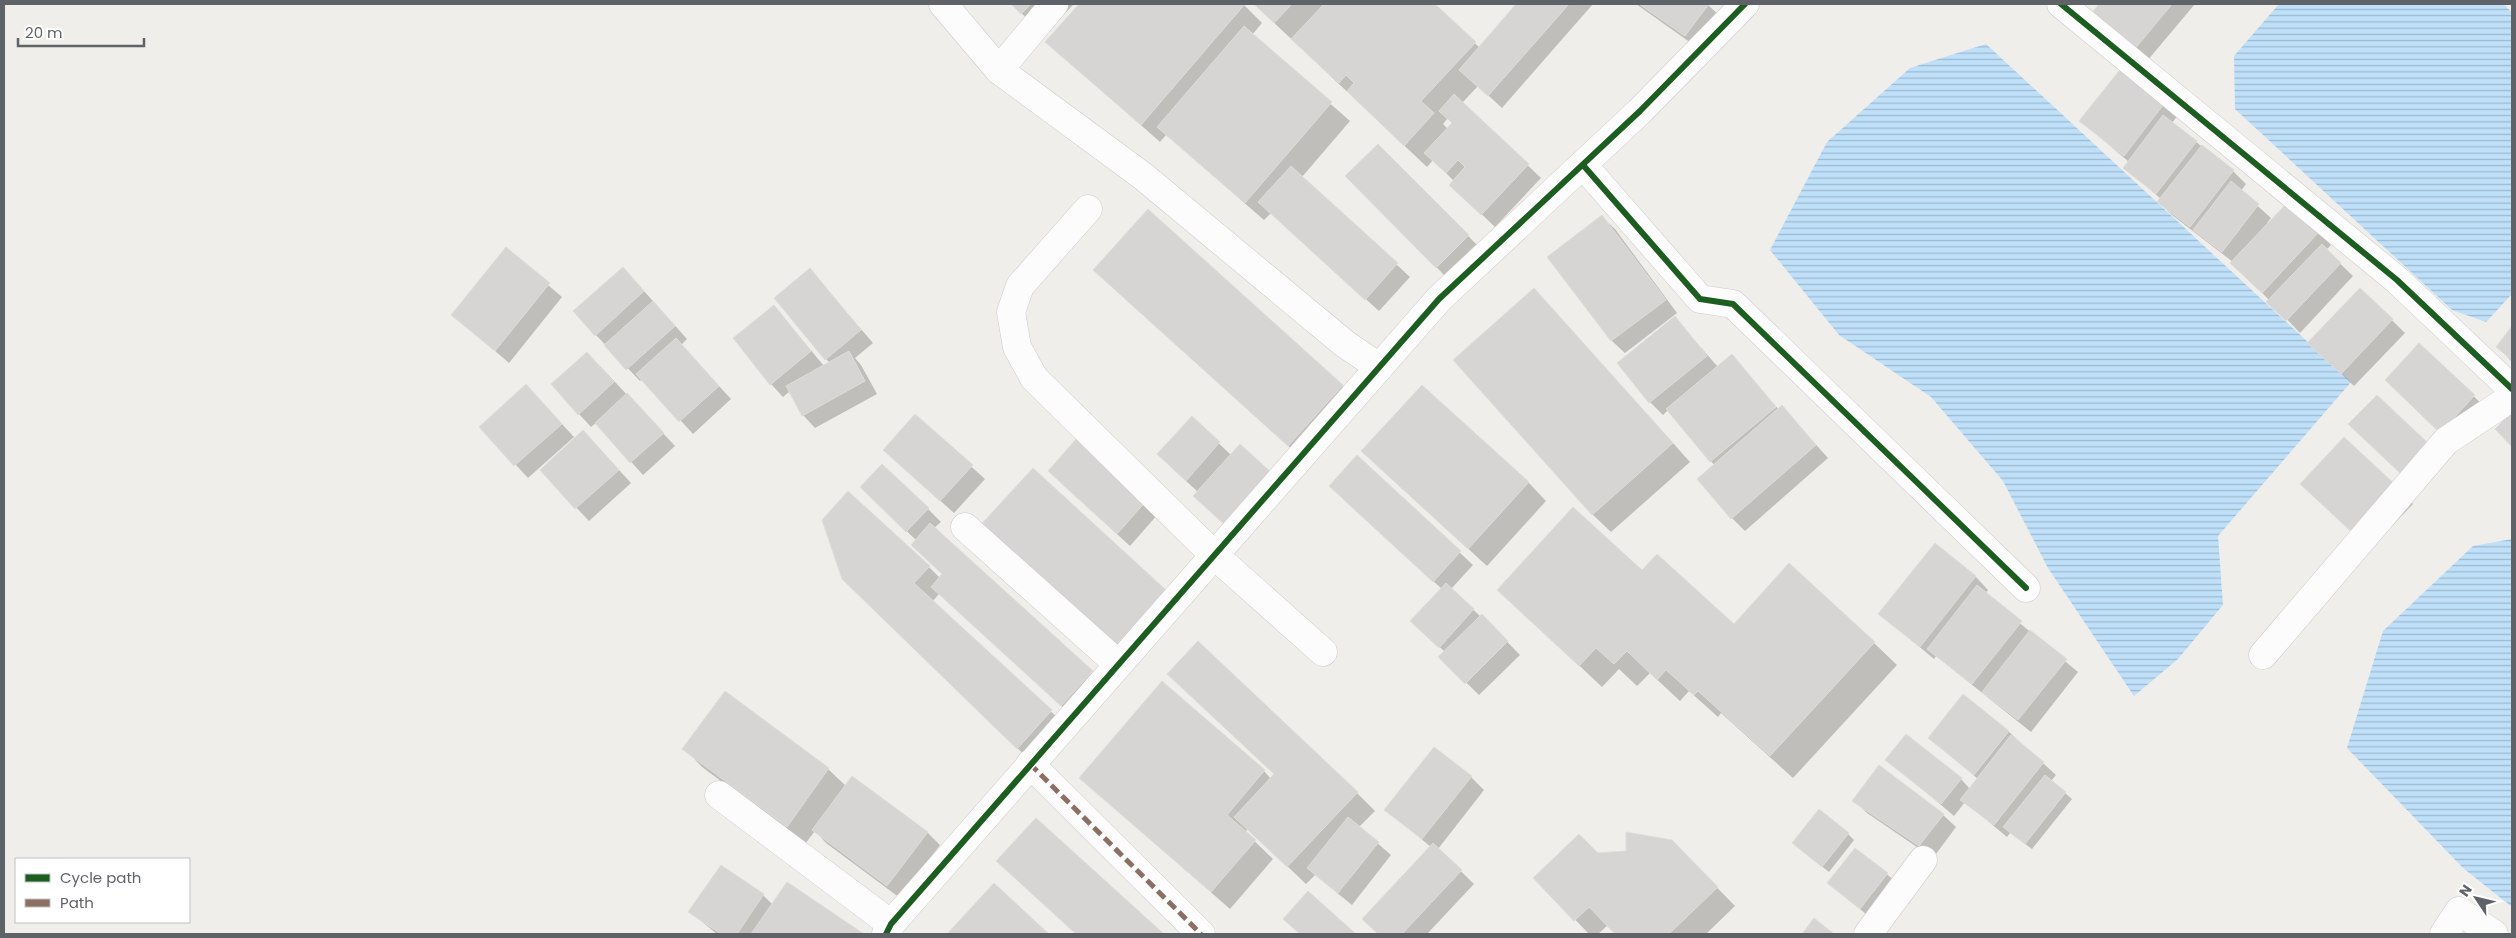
<svg xmlns="http://www.w3.org/2000/svg" width="2516" height="938" font-family="Poppins,sans-serif">
	<style>
		.water { fill: url(#water-rules) }
		.shadow { fill: #0003; fill-rule: evenodd }
		.building { fill: #d6d5d3; stroke: #deddd9 }
		.lines { fill: none; stroke-linecap: round; stroke-linejoin: round }
		.minor-casing { stroke: #cbcccc; stroke-width: 29 }
		.minor { stroke: #fdfcfc; stroke-width: 28 }
		.quiet { stroke: #8d6e63; stroke-width: 5; stroke-dasharray: 10 5; stroke-linecap: butt }
		.cycleway-casing { stroke: #fff; stroke-width: 9 }
		.cycleway { stroke: #1b5e20; stroke-width: 6 }
	</style>
	<defs>
		<pattern id="water-rules" width="6" height="5" patternUnits="userSpaceOnUse" patternTransform="scale(1.25)"><rect width="6" height="5" fill="#bfe0f9"/><path d="M0 2.5h6" fill="none" stroke="#9eb9cd"/></pattern>
	</defs>
	<rect width="100%" height="100%" fill="#efeeea"/>
	<g class="water">
		<polygon points="2279,4 2504,4 2512,13 2512,294 2486,322 2452,310 2235,109 2234,56"/>
		<polygon points="1986,44 2351,382 2218,536 2223,605 2178,659 2134,696 2048,568 2003,481 1931,397 1839,335 1770,250 1827,142 1910,68"/>
		<polygon points="2512,539 2512,907 2463,868 2347,748 2383,631 2473,546"/>
	</g>
	<g class="shadow">
		<polygon points="1012,4 1074,4 1044,35"/>
		<polygon points="1080,4 1243,4 1262,23 1252,35 1350,121 1302,177 1410,277 1379,311 1271,213 1264,220 1166,135 1160,142 1047,42"/>
		<path d="M1254 4H1434L1480 48 1518 4H1593L1502 108 1478 86 1462 103 1541 178 1495 227 1464 197 1454 181 1433 160 1427 167ZM1448 118 1453 124 1448 129 1443 124Z"/>
		<polygon points="1636,4 1707,4 1721,17 1698,48"/>
		<polygon points="2101,4 2195,4 2147,61 2092,14"/>
		<polygon points="2123,67 2179,114 2172,123 2233,171 2246,184 2241,191 2271,218 2267,223 2318,232 2331,245 2326,250 2353,276 2300,333 2233,262 2172,215 2159,202 2161,199 2124,167 2129,162 2081,121"/>
		<polygon points="1378,145 1481,249 1449,280 1347,176"/>
		<polygon points="1602,217 1615,229 1677,313 1625,353 1612,341 1549,257"/>
		<polygon points="506,249 562,297 509,363 453,315"/>
		<polygon points="810,270 873,343 855,358 861,365 877,394 815,428 803,415 790,391 783,397 771,384 774,306 824,366 830,363 826,359"/>
		<polygon points="635,281 687,339 681,345 731,399 693,434 643,379 640,381 596,335"/>
		<polygon points="1113,288 1342,386 1360,404 1307,463"/>
		<polygon points="1534,289 1690,462 1611,532 1592,514"/>
		<polygon points="2360,289 2405,333 2354,386 2322,355"/>
		<polygon points="1675,318 1718,367 1732,356 1779,410 1782,407 1828,458 1745,531 1732,518 1715,466 1668,410 1663,415 1650,402"/>
		<polygon points="2512,328 2512,362 2498,347"/>
		<polygon points="2419,344 2487,409 2454,445"/>
		<polygon points="600,366 675,446 643,475 596,423 591,427 579,414"/>
		<polygon points="539,399 574,437 528,478 481,427"/>
		<polygon points="915,416 985,479 954,513 897,462"/>
		<polygon points="1192,418 1231,455 1198,492 1171,467"/>
		<polygon points="1079,438 1159,513 1130,546 1062,484"/>
		<polygon points="596,445 631,483 589,521 541,470"/>
		<polygon points="1357,457 1473,565 1451,589 1481,617 1482,616 1520,655 1479,695 1440,657 1445,652 1425,633 1442,589 1343,499"/>
		<polygon points="1381,469 1528,482 1546,501 1487,566"/>
		<polygon points="2400,491 2413,504 2370,549"/>
		<polygon points="874,500 928,509 941,522 934,528 1110,690 1080,723 939,594 932,602 1070,729 1036,766 861,597 929,567 940,578 943,575 916,540"/>
		<polygon points="1935,545 1976,577 1988,590 1985,594 2078,672 2031,732 1936,656 1934,659 1880,614"/>
		<polygon points="996,548 1184,609 1128,669"/>
		<polygon points="1642,572 1734,626 1874,643 1897,665 1793,778 1721,713 1718,717 1689,691 1680,701 1650,673 1637,686 1619,669 1602,687 1499,590"/>
		<polygon points="725,693 828,769 846,786 927,832 940,845 900,898 826,843 815,831 805,844 702,767 684,748"/>
		<polygon points="2008,731 2056,775 2051,781 2072,799 2032,849 2010,833 2007,837 1965,802 1954,816 1887,759 1961,779 1970,789 1978,779 1929,738"/>
		<polygon points="1264,771 1271,779 1357,793 1375,811 1359,827 1391,855 1352,905 1315,875 1306,884 1248,829 1245,832 1273,859 1230,909 1080,778"/>
		<polygon points="1471,777 1484,790 1438,849 1474,884 1427,934 1379,934 1363,919 1431,847 1386,810"/>
		<polygon points="1854,800 1943,815 1956,827 1933,858 1867,813"/>
		<polygon points="1036,819 1162,934 1076,934 998,861"/>
		<polygon points="1848,834 1854,840 1829,872 1800,849"/>
		<polygon points="1855,849 1894,880 1867,915 1829,883"/>
		<polygon points="1628,852 1690,860 1735,906 1706,934 1617,934 1608,925 1598,934 1589,934 1535,878 1598,855"/>
		<polygon points="788,883 862,934 717,934 690,912 763,895 773,905"/>
		<polygon points="994,885 1048,934 949,934"/>
		<polygon points="1308,892 1354,934 1300,934 1297,931"/>
	</g>
	<g class="building">
		<polygon points="1011,4 1031,4 1021,14"/>
		<polygon points="1079,4 1245,4 1141,125 1045,42"/>
		<polygon points="1254,4 1292,4 1274,23"/>
		<polygon points="1324,4 1435,4 1476,42 1421,101 1434,113 1404,146 1347,91 1354,83 1346,75 1339,83 1291,39"/>
		<polygon points="1516,4 1569,4 1488,96 1459,70"/>
		<polygon points="1639,4 1709,4 1685,36"/>
		<polygon points="2099,4 2172,4 2134,50 2091,14"/>
		<polygon points="1244,26 1332,102 1245,203 1157,127"/>
		<polygon points="2123,66 2167,100 2124,156 2079,121"/>
		<polygon points="1454,94 1529,164 1481,215 1449,185 1465,167 1458,160 1446,173 1424,153 1452,123 1439,111"/>
		<polygon points="2163,115 2197,141 2156,194 2123,168"/>
		<polygon points="1378,144 1469,235 1436,268 1345,176"/>
		<polygon points="2202,145 2234,170 2190,227 2157,202"/>
		<polygon points="1291,166 1398,263 1365,300 1258,202"/>
		<polygon points="2231,181 2259,204 2222,252 2193,230"/>
		<polygon points="2288,202 2319,232 2262,293 2230,263"/>
		<polygon points="1148,209 1343,385 1288,446 1093,270"/>
		<polygon points="1602,215 1666,300 1611,341 1547,257"/>
		<polygon points="2322,244 2341,263 2286,321 2266,302"/>
		<polygon points="506,247 550,283 495,351 451,315"/>
		<polygon points="623,267 644,291 595,336 573,311"/>
		<polygon points="810,268 861,330 825,360 774,298"/>
		<polygon points="1534,288 1673,443 1592,515 1453,360"/>
		<polygon points="2360,288 2393,319 2341,374 2307,343"/>
		<polygon points="653,301 675,326 626,370 604,345"/>
		<polygon points="774,305 811,351 770,385 733,338"/>
		<polygon points="1675,316 1707,356 1649,403 1617,363"/>
		<polygon points="2512,326 2512,360 2496,347"/>
		<polygon points="676,338 719,386 679,422 636,374"/>
		<polygon points="2419,343 2475,395 2440,433 2385,380"/>
		<polygon points="849,351 865,381 802,416 786,386"/>
		<polygon points="587,352 614,382 578,415 551,384"/>
		<polygon points="1732,354 1776,407 1710,462 1666,409"/>
		<polygon points="526,384 562,424 514,466 479,427"/>
		<polygon points="1422,385 1529,482 1468,549 1361,451"/>
		<polygon points="627,393 664,433 630,463 595,423"/>
		<polygon points="2377,395 2428,443 2400,473 2348,424"/>
		<polygon points="1782,405 1816,445 1731,519 1697,479"/>
		<polygon points="2512,412 2512,447 2495,429"/>
		<polygon points="915,414 973,465 940,501 883,450"/>
		<polygon points="1192,416 1220,442 1186,481 1157,454"/>
		<polygon points="583,430 619,470 575,509 540,470"/>
		<polygon points="1078,437 1147,500 1117,534 1048,471"/>
		<polygon points="2344,437 2401,490 2357,537 2300,484"/>
		<polygon points="1240,444 1273,474 1226,526 1193,496"/>
		<polygon points="1357,455 1461,551 1433,582 1329,486"/>
		<polygon points="882,464 929,508 906,532 860,487"/>
		<polygon points="1033,468 1166,590 1109,652 976,530"/>
		<polygon points="848,491 930,566 914,583 1052,710 1017,749 842,579 822,520"/>
		<polygon points="1573,507 1642,570 1657,554 1734,624 1789,563 1875,642 1770,756 1698,691 1694,695 1666,670 1657,680 1627,651 1614,664 1596,648 1579,666 1497,590"/>
		<polygon points="930,523 1093,671 1061,706 931,587 942,574 911,545"/>
		<polygon points="1935,543 1976,576 1920,647 1878,614"/>
		<polygon points="1446,583 1474,609 1439,648 1410,621"/>
		<polygon points="1977,585 2022,621 1972,684 1927,649"/>
		<polygon points="1482,614 1508,641 1465,684 1438,657"/>
		<polygon points="2030,630 2067,659 2018,720 1982,692"/>
		<polygon points="1198,641 1358,792 1287,867 1234,817 1274,774 1167,674"/>
		<polygon points="1162,681 1265,770 1227,815 1256,840 1211,892 1079,778"/>
		<polygon points="725,691 829,768 787,827 682,749"/>
		<polygon points="1963,694 2009,731 1974,775 1928,738"/>
		<polygon points="1906,734 1962,778 1941,804 1885,760"/>
		<polygon points="2011,735 2044,762 1994,825 1960,800"/>
		<polygon points="1434,747 1472,776 1422,839 1384,810"/>
		<polygon points="1879,765 1944,814 1919,846 1852,801"/>
		<polygon points="2045,775 2066,792 2025,844 2003,827"/>
		<polygon points="852,776 928,832 887,886 812,830"/>
		<polygon points="1819,809 1849,833 1822,867 1792,843"/>
		<polygon points="1348,817 1379,842 1338,893 1307,868"/>
		<polygon points="1036,818 1164,934 1076,934 996,861"/>
		<polygon points="1626,832 1672,840 1718,887 1669,934 1615,934 1589,907 1574,921 1533,878 1579,834 1598,853 1626,851"/>
		<polygon points="1433,843 1462,870 1402,934 1378,934 1362,919"/>
		<polygon points="1855,848 1888,873 1860,909 1827,883"/>
		<polygon points="721,865 764,894 737,934 721,934 688,912"/>
		<polygon points="787,882 864,934 751,934"/>
		<polygon points="994,883 1049,934 947,934"/>
		<polygon points="1308,891 1356,934 1300,934 1283,919"/>
		<polygon points="1814,918 1834,934 1802,934"/>
	</g>
	<g class="lines">
		<g class="minor-casing">
			<g id="minor">
				<polyline points="943,4 999,70 1144,177 1345,344 1379,367"/>
				<polyline points="2061,4 2397,280 2512,389"/>
				<polyline points="999,70 1054,4"/>
				<polyline points="1583,165 1700,299 1733,304 2026,588"/>
				<polyline points="1088,209 1020,286 1011,312 1017,347 1034,378 1213,554 1323,652"/>
				<polyline points="965,527 1118,664"/>
				<polyline points="2263,655 2446,441 2512,397"/>
				<polyline points="1030,764 1201,934"/>
				<polyline points="719,795 891,924"/>
				<polyline points="886,934 891,924 1439,299 1640,111 1745,4"/>
				<polyline points="1868,934 1923,860"/>
				<polyline points="2444,934 2459,911 2494,934"/>
			</g>
		</g>
		<use href="#minor" class="minor"/>
		<polyline class="quiet" points="1030,764 1201,934"/>
		<g class="cycleway-casing">
			<g id="cycleway">
				<polyline points="2061,4 2397,280 2512,389"/>
				<polyline points="1583,165 1700,299 1733,304 2026,588"/>
				<polyline points="886,934 891,924 1439,299 1640,111 1745,4"/>
			</g>
		</g>
		<use href="#cycleway" class="cycleway"/>
	</g>
	<rect width="2516" height="938" fill="none" stroke="#5f6368" stroke-width="10"/>
	<rect x="15" y="858" width="175" height="65" fill="#ffffff" stroke="#bfc1c3"/>
	<rect x="25" y="874" width="25" height="8" fill="#1b5e20" stroke="#bfc1c3"/>
	<text x="60" y="883" font-size="15" fill="#5f6368">Cycle path</text>
	<rect x="25" y="899" width="25" height="8" fill="#8d6e63" stroke="#bfc1c3"/>
	<text x="60" y="908" font-size="15" fill="#5f6368">Path</text>
	<g transform="translate(2476 898) rotate(305)" stroke="#ffffff" stroke-width="4" paint-order="stroke">
	<path d="M0-4L9 19L0 12L-9 19Z" fill="#5f6368"/>
	<text y="-8" font-size="14" font-weight="bold" text-anchor="middle" fill="#5f6368">N</text>
	</g>
	<path d="M18 38v8h126v-8" fill="none" stroke="#5f6368" stroke-width="2.5"/>
	<text x="25" y="38" font-size="15" fill="#5f6368" stroke="#ffffff" stroke-width="4" paint-order="stroke">20 m</text>
</svg>
